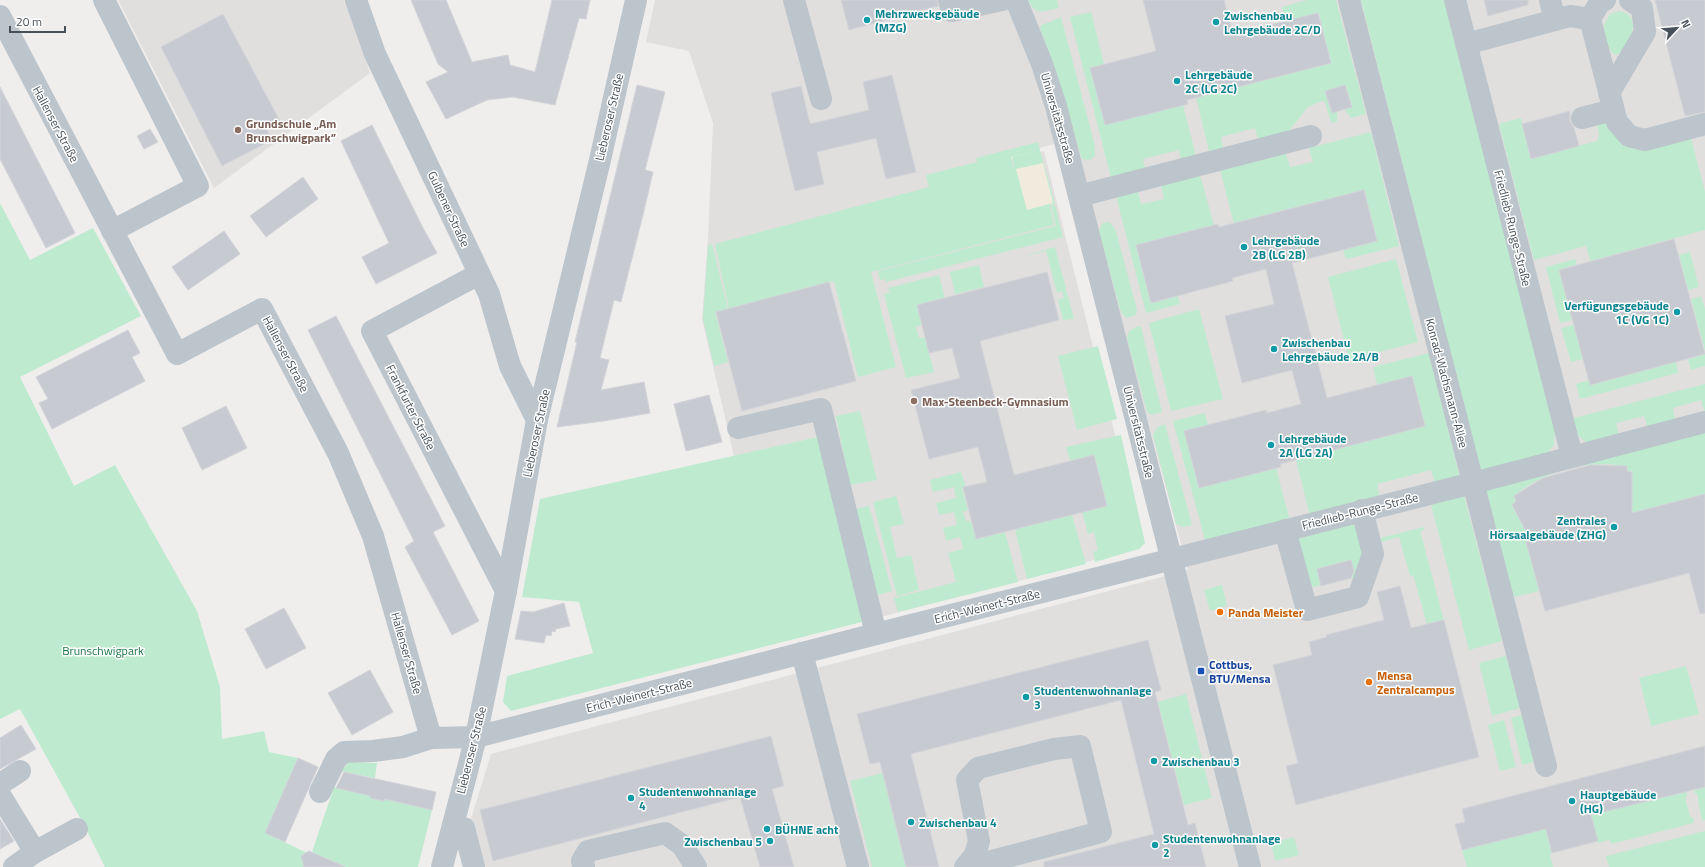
<svg xmlns="http://www.w3.org/2000/svg" width="1705" height="867" font-family="'Titillium Web',sans-serif">
	<style>
		.education { fill: #e1dede }
		.green { fill: #beebcf }
		.sand { fill: #f1ebde }
		.building { fill: #c7cad0; stroke: #d2d4d9 }
		.lines { fill: none; stroke-linecap: round; stroke-linejoin: round }
		.minor { stroke: #bcc5cc; stroke-width: 22 }
		.culture-dot { fill: #0f9aa8; stroke: #fff; stroke-width: 1.5 }
		.education-dot { fill: #8d6e63; stroke: #fff; stroke-width: 1.5 }
		.food-dot { fill: #e8710a; stroke: #fff; stroke-width: 1.5 }
		.transit-dot { fill: #1a4fb4; stroke: #fff; stroke-width: 1.5 }
		.labels { text-anchor: middle; dominant-baseline: central; stroke-width: 3; stroke-linejoin: round; paint-order: stroke }
		.culture-label { font-size: 12px; font-weight: bold; fill: #0d838f; stroke: #fff; text-anchor: start }
		.street-label { font-size: 12px; fill: #475159; stroke: #fff }
		.education-label { font-size: 12px; font-weight: bold; fill: #785e54; stroke: #fff; text-anchor: start }
		.food-label { font-size: 12px; font-weight: bold; fill: #c56008; stroke: #fff; text-anchor: start }
		.park-label { font-size: 12px; fill: #1c7648; stroke: #fff }
		.transit-label { font-size: 12px; font-weight: bold; fill: #164399; stroke: #fff; text-anchor: start }
	</style>
	<rect width="100%" height="100%" fill="#f0eded"/>
	<g class="education">
		<polygon points="118,0 346,0 370,73 214,188"/>
		<polygon points="655,0 1705,0 1705,867 482,867 470,822 491,754 1188,570 1072,139 970,167 971,170 1044,151 1143,546 1019,581 865,621 822,436 734,456 702,319 708,239 713,123 689,51 646,42"/>
	</g>
	<g class="green">
		<path d="M1028 0H1057L1059 8C1043 11 1036 17 1028 0Z"/>
		<polygon points="1307,0 1336,0 1366,114 1351,118 1344,109 1352,107 1345,85 1325,91 1332,113 1337,111 1337,122 1331,123 1325,102 1322,101 1308,107 1288,132 1259,143 1255,128 1221,137 1224,151 1210,155 1196,98 1331,63 1319,13 1286,21 1282,7"/>
		<polygon points="1361,0 1445,0 1555,431 1554,445 1548,453 1481,473"/>
		<path d="M1619 11C1646 14 1628 53 1615 55 1606 49 1605 35 1604 25L1610 14Z"/>
		<polygon points="1091,12 1104,64 1090,68 1183,105 1197,160 1182,163 1179,150 1143,159 1146,173 1112,182 1070,17"/>
		<polygon points="1061,17 1095,146 1095,156 1090,160 1082,159 1080,153 1057,74 1041,31 1040,27 1042,25"/>
		<polygon points="1521,118 1532,159 1597,141 1599,136 1597,123 1607,121 1610,128 1690,134 1705,192 1705,230 1590,261 1586,246 1534,260 1499,124"/>
		<polygon points="1371,132 1399,246 1346,259 1343,250 1377,241 1364,190 1234,224 1220,170 1286,154 1290,167 1313,162 1309,148"/>
		<polygon points="1038,142 1040,150 1011,157 1013,166 965,178 1014,166 1012,157 1040,150 1055,204 1050,205 1054,225 871,272 896,367 858,377 834,281 729,309 715,244 929,187 926,175 977,162 976,158"/>
		<polygon points="1200,175 1214,225 1136,245 1151,303 1178,296 1180,304 1146,313 1116,196 1138,190 1141,204 1164,199 1161,184"/>
		<polygon points="0,203 30,260 93,228 141,316 20,377 74,486 115,465 197,611 220,687 222,739 264,731 269,752 298,758 266,833 307,853 306,867 105,867 84,825 20,709 0,719"/>
		<polygon points="1055,205 1063,237 886,282 885,279 880,280 878,271 1056,226 1051,206"/>
		<polygon points="1106,222 1110,222 1116,231 1137,310 1136,315 1127,318 1123,315 1120,309 1099,231 1102,224"/>
		<polygon points="712,244 728,309 715,312 728,362 714,366 703,319 708,245"/>
		<polygon points="1055,247 1074,319 1063,320 1058,300 1064,298 1062,291 1057,293 1046,251 1018,258"/>
		<polygon points="1690,252 1699,287 1688,290 1679,255"/>
		<polygon points="1396,259 1418,342 1349,360 1328,277"/>
		<polygon points="1575,259 1577,265 1559,270 1572,320 1560,323 1546,267"/>
		<polygon points="979,265 984,287 955,294 950,272"/>
		<polygon points="939,275 945,298 917,306 922,325 916,327 919,338 925,337 934,372 906,378 884,294 890,292 888,288"/>
		<polygon points="1701,296 1705,309 1705,351 1691,299"/>
		<polygon points="1199,309 1223,399 1171,411 1149,323"/>
		<polygon points="1574,325 1583,359 1571,362 1561,328"/>
		<polygon points="1139,326 1141,327 1162,412 1152,415 1147,412 1127,338 1129,331"/>
		<polygon points="1098,346 1117,419 1077,430 1058,356"/>
		<polygon points="1429,353 1460,478 1435,484 1431,470 1377,484 1380,498 1310,516 1296,460 1425,426 1412,376 1377,385 1373,367"/>
		<polygon points="1705,354 1705,366 1691,370 1688,359"/>
		<polygon points="1676,362 1678,373 1580,399 1576,384 1589,380 1590,385"/>
		<path d="M1705 384V414L1701 400 1673 408 1676 422 1648 429 1644 416 1616 423 1619 437C1588 443 1585 451 1570 419Z"/>
		<polygon points="860,411 877,480 850,485 836,416"/>
		<polygon points="1205,413 1208,425 1184,431 1199,488 1276,468 1290,521 1206,544 1173,421"/>
		<polygon points="1165,424 1192,525 1182,527 1176,524 1153,435 1157,427"/>
		<path d="M1705 432V494L1632 513V472L1627 471 1626 466C1587 460 1545 470 1514 496L1516 501 1512 505 1531 541 1526 542 1539 591 1514 597 1485 488Z"/>
		<polygon points="1121,435 1145,543 1139,549 1095,562 1093,552 1098,550 1094,532 1088,534 1082,512 1107,506 1094,455 1070,461 1066,447"/>
		<polygon points="822,436 862,622 511,711 503,702 507,676 593,653 579,602 522,597 540,499"/>
		<polygon points="961,472 966,487 962,488 968,510 963,512 966,521 971,521 976,539 1005,532 1018,582 898,612 894,598 956,582 948,553 963,549 960,537 946,541 943,528 957,525 954,512 939,515 936,503 956,498 954,487 933,492 930,480"/>
		<polygon points="1463,492 1502,641 1469,650 1430,501"/>
		<polygon points="896,496 904,524 890,527 897,558 911,555 919,590 897,596 873,502"/>
		<polygon points="869,506 892,591 873,596 856,509"/>
		<polygon points="1072,515 1086,564 1027,579 1015,529"/>
		<polygon points="1357,521 1367,551 1356,577 1310,588 1296,544 1299,536"/>
		<polygon points="1424,527 1424,530 1420,531 1444,620 1427,624 1413,575 1410,576 1399,537 1381,542 1380,538"/>
		<polygon points="1222,585 1227,606 1210,611 1204,590"/>
		<polygon points="1506,656 1520,708 1492,716 1479,663"/>
		<polygon points="1686,666 1699,714 1651,726 1639,678"/>
		<polygon points="1186,694 1212,798 1184,805 1158,702"/>
		<polygon points="1522,715 1534,762 1522,765 1511,718"/>
		<polygon points="1504,720 1516,767 1500,771 1488,725"/>
		<polygon points="349,762 377,763 375,778 341,771"/>
		<polygon points="882,773 884,778 906,867 872,867 850,781"/>
		<polygon points="334,787 371,796 371,798 384,801 385,799 432,810 418,867 346,867 312,852"/>
		<polygon points="1705,787 1705,820 1702,820 1697,794 1695,794 1694,790"/>
		<polygon points="1686,792 1687,796 1685,797 1690,817 1693,817 1694,823 1611,844 1610,840 1598,843 1591,815"/>
		<polygon points="1546,829 1552,853 1550,854 1553,867 1467,867 1462,850"/>
		<polygon points="1705,831 1705,867 1609,867 1606,856"/>
		<polygon points="1294,837 1299,855 1275,861 1271,843"/>
	</g>
	<polygon class="sand" points="1043,163 1053,203 1027,210 1016,169"/>
	<g class="building">
		<polygon points="411,0 446,0 472,62 508,55 510,65 535,72 552,0 590,0 586,19 579,18 555,105 513,97 487,100 446,119 426,82 448,72 438,64"/>
		<polygon points="841,0 937,0 938,6 849,30"/>
		<polygon points="1143,0 1224,0 1233,34 1318,13 1331,63 1187,100 1188,104 1105,125 1090,68 1156,51"/>
		<polygon points="1484,0 1528,0 1528,5 1488,16"/>
		<polygon points="1655,0 1705,0 1705,112 1685,116"/>
		<polygon points="223,14 281,123 267,130 272,140 222,166 161,47"/>
		<polygon points="892,75 916,172 886,179 876,138 817,152 824,184 795,191 771,93 801,86 810,124 869,110 863,82"/>
		<polygon points="637,85 665,92 645,170 653,172 643,215 621,302 614,300 600,358 609,360 601,390 644,382 650,413 604,421 557,427 577,342 575,342"/>
		<polygon points="1345,85 1352,107 1332,113 1325,91"/>
		<polygon points="0,87 75,233 46,248 0,159"/>
		<polygon points="1570,111 1570,121 1574,128 1579,146 1531,159 1522,124"/>
		<polygon points="372,125 422,226 437,253 376,284 362,257 389,243 341,141"/>
		<polygon points="150,129 158,142 144,149 137,136"/>
		<polygon points="303,177 318,199 266,237 250,216"/>
		<polygon points="1364,190 1377,241 1292,263 1327,398 1412,376 1425,426 1280,464 1281,467 1199,488 1184,431 1266,410 1267,413 1301,404 1292,370 1242,383 1225,316 1274,304 1266,269 1232,278 1233,281 1151,303 1136,245 1218,224 1219,227"/>
		<polygon points="224,231 240,254 188,290 172,267"/>
		<polygon points="1674,239 1705,354 1590,385 1559,270"/>
		<polygon points="1047,272 1059,320 980,341 1014,475 1094,455 1107,506 976,539 963,487 987,482 978,447 929,459 911,390 960,378 952,348 929,353 917,305"/>
		<polygon points="829,282 856,381 742,411 716,312"/>
		<polygon points="336,316 445,526 433,532 479,621 452,635 405,547 414,541 308,330"/>
		<polygon points="128,330 140,353 132,357 145,381 52,429 39,403 48,399 36,377"/>
		<polygon points="709,395 722,442 686,451 674,404"/>
		<polygon points="226,406 247,448 202,470 182,428"/>
		<polygon points="1590,465 1627,466 1627,471 1632,472 1632,513 1705,494 1705,613 1700,614 1689,573 1545,611 1526,542 1531,541 1512,505 1516,501 1514,496 1543,478"/>
		<polygon points="1351,560 1354,571 1351,578 1321,586 1317,569"/>
		<polygon points="1400,586 1411,628 1444,620 1479,757 1296,805 1286,766 1298,763 1273,665 1312,655 1309,642 1327,637 1326,635 1384,620 1377,592"/>
		<polygon points="564,603 570,626 556,629 555,632 552,631 551,636 546,635 544,643 515,639 521,611 533,612"/>
		<polygon points="284,608 306,648 266,669 245,629"/>
		<polygon points="1148,640 1161,690 1155,692 1188,825 1195,823 1206,867 1044,867 1044,862 1154,834 1121,700 911,754 939,867 906,867 880,762 870,764 857,714"/>
		<polygon points="370,670 393,712 352,735 328,693"/>
		<polygon points="21,725 36,749 0,769 0,738"/>
		<polygon points="771,736 784,786 772,789 794,867 760,867 740,797 493,861 480,810"/>
		<polygon points="1705,746 1705,787 1591,815 1598,841 1552,853 1546,829 1462,850 1455,824 1465,822 1462,809"/>
		<polygon points="298,758 318,767 285,842 265,833"/>
		<polygon points="344,772 436,792 432,810 385,799 384,801 370,798 371,796 336,788"/>
		<polygon points="0,819 14,841 0,849"/>
		<polygon points="309,851 346,867 304,867 301,856"/>
	</g>
	<g class="lines">
		<g class="minor">
			<polyline points="104,0 198,186 112,231"/>
			<polyline points="356,0 375,54 489,294 510,366 537,420"/>
			<polyline points="794,0 821,99"/>
			<polyline points="949,0 952,11 1002,0"/>
			<polyline points="1016,0 1042,64 1056,106 1250,867"/>
			<polyline points="1349,0 1546,766"/>
			<polyline points="1455,0 1572,456"/>
			<polyline points="1550,0 1555,20"/>
			<polyline points="1605,0 1600,2 1590,19 1617,122 1629,136 1645,140 1705,124"/>
			<polyline points="0,16 177,354 262,309 338,453 373,536 431,738"/>
			<polyline points="1466,44 1570,16 1590,19"/>
			<polyline points="1609,93 1645,32 1642,8 1630,0"/>
			<polyline points="1582,118 1613,110"/>
			<polyline points="1079,196 1311,136"/>
			<polyline points="479,274 372,331 506,591"/>
			<polyline points="738,428 821,409 876,634"/>
			<polyline points="1285,530 1307,610 1358,597 1373,554 1362,510"/>
			<polyline points="802,653 858,867"/>
			<polyline points="0,784 20,771"/>
			<polyline points="320,792 336,759 344,752 373,751 403,747 431,738 476,737 876,634 1473,483 1705,422"/>
			<polyline points="0,795 35,852"/>
			<polyline points="453,825 464,828 474,867"/>
			<polyline points="14,867 35,852 77,829"/>
			<polyline points="442,867 476,737 506,591 537,420 600,160 636,0"/>
			<polyline points="584,867 582,861 588,851 665,833 682,845 696,867"/>
			<polyline points="965,867 975,855 979,841 967,780 978,768 1054,749 1080,746 1101,832 969,867"/>
		</g>
	</g>
	<g class="culture-dot">
		<circle cx="867" cy="20" r="4"/>
		<circle cx="1216" cy="22" r="4"/>
		<circle cx="1177" cy="81" r="4"/>
		<circle cx="1244" cy="247" r="4"/>
		<circle cx="1677" cy="312" r="4"/>
		<circle cx="1274" cy="349" r="4"/>
		<circle cx="1271" cy="445" r="4"/>
		<circle cx="1614" cy="527" r="4"/>
		<circle cx="1026" cy="697" r="4"/>
		<circle cx="1154" cy="761" r="4"/>
		<circle cx="631" cy="798" r="4"/>
		<circle cx="1572" cy="801" r="4"/>
		<circle cx="911" cy="822" r="4"/>
		<circle cx="767" cy="829" r="4"/>
		<circle cx="770" cy="841" r="4"/>
		<circle cx="1155" cy="845" r="4"/>
	</g>
	<g class="education-dot">
		<circle cx="238" cy="130" r="4"/>
		<circle cx="914" cy="401" r="4"/>
	</g>
	<g class="food-dot">
		<circle cx="1220" cy="612" r="4"/>
		<circle cx="1369" cy="682" r="4"/>
	</g>
	<rect class="transit-dot" x="1197" y="667" width="8" height="8" rx="2"/>
	<g class="labels">
		<g class="culture-label">
			<text x="875" y="13">Mehrzweckgebäude<tspan x="875" dy="14">(MZG)</tspan></text>
			<text x="1224" y="15">Zwischenbau<tspan x="1224" dy="14">Lehrgebäude 2C/D</tspan></text>
			<text x="1185" y="74">Lehrgebäude<tspan x="1185" dy="14">2C (LG 2C)</tspan></text>
			<text x="1252" y="240">Lehrgebäude<tspan x="1252" dy="14">2B (LG 2B)</tspan></text>
			<text x="1669" y="305" text-anchor="end">Verfügungsgebäude<tspan x="1669" dy="14">1C (VG 1C)</tspan></text>
			<text x="1282" y="342">Zwischenbau<tspan x="1282" dy="14">Lehrgebäude 2A/B</tspan></text>
			<text x="1279" y="438">Lehrgebäude<tspan x="1279" dy="14">2A (LG 2A)</tspan></text>
			<text x="1606" y="520" text-anchor="end">Zentrales<tspan x="1606" dy="14">Hörsaalgebäude (ZHG)</tspan></text>
			<text x="1034" y="690">Studentenwohnanlage<tspan x="1034" dy="14">3</tspan></text>
			<text x="1162" y="761">Zwischenbau 3</text>
			<text x="639" y="791">Studentenwohnanlage<tspan x="639" dy="14">4</tspan></text>
			<text x="1580" y="794">Hauptgebäude<tspan x="1580" dy="14">(HG)</tspan></text>
			<text x="919" y="822">Zwischenbau 4</text>
			<text x="775" y="829">BÜHNE acht</text>
			<text x="1163" y="838">Studentenwohnanlage<tspan x="1163" dy="14">2</tspan></text>
			<text x="762" y="841" text-anchor="end">Zwischenbau 5</text>
		</g>
		<g class="street-label">
			<text transform="translate(609 117) rotate(-77)">Lieberoser Straße</text>
			<text transform="translate(1058 118) rotate(74)">Universitätsstraße</text>
			<text transform="translate(56 124) rotate(62)">Hallenser Straße</text>
			<text transform="translate(449 209) rotate(65)">Gulbener Straße</text>
			<text transform="translate(1513 228) rotate(76)">Friedlieb-Runge-Straße</text>
			<text transform="translate(286 354) rotate(62)">Hallenser Straße</text>
			<text transform="translate(1447 383) rotate(75)">Konrad-Wachsmann-Allee</text>
			<text transform="translate(411 407) rotate(63)">Frankfurter Straße</text>
			<text transform="translate(1139 432) rotate(76)">Universitätsstraße</text>
			<text transform="translate(536 433) rotate(-78)">Lieberoser Straße</text>
			<text transform="translate(1360 511) rotate(-14)">Friedlieb-Runge-Straße</text>
			<text transform="translate(987 606) rotate(-14)">Erich-Weinert-Straße</text>
			<text transform="translate(407 653) rotate(74)">Hallenser Straße</text>
			<text transform="translate(639 695) rotate(-14)">Erich-Weinert-Straße</text>
			<text transform="translate(471 750) rotate(-76)">Lieberoser Straße</text>
		</g>
		<g class="education-label">
			<text x="246" y="123">Grundschule „Am<tspan x="246" dy="14">Brunschwigpark”</tspan></text>
			<text x="922" y="401">Max-Steenbeck-Gymnasium</text>
		</g>
		<g class="food-label">
			<text x="1228" y="612">Panda Meister</text>
			<text x="1377" y="675">Mensa<tspan x="1377" dy="14">Zentralcampus</tspan></text>
		</g>
		<g class="park-label">
			<text x="103" y="650">Brunschwigpark</text>
		</g>
		<g class="transit-label">
			<text x="1209" y="664">Cottbus,<tspan x="1209" dy="14">BTU/Mensa</tspan></text>
		</g>
	</g>
	<g transform="translate(1677 28) rotate(64)" stroke="#ffffff" stroke-width="3" paint-order="stroke">
	<path d="M0-3L7 15L0 10L-7 15Z" fill="#475159"/>
	<text y="-6" font-size="11" font-weight="bold" text-anchor="middle" fill="#475159">N</text>
	</g>
	<path d="M10 26v6h55v-6" fill="none" stroke="#475159" stroke-width="2"/>
	<text x="16" y="26" font-size="12" fill="#475159" stroke="#ffffff" stroke-width="3" paint-order="stroke">20 m</text>
</svg>
